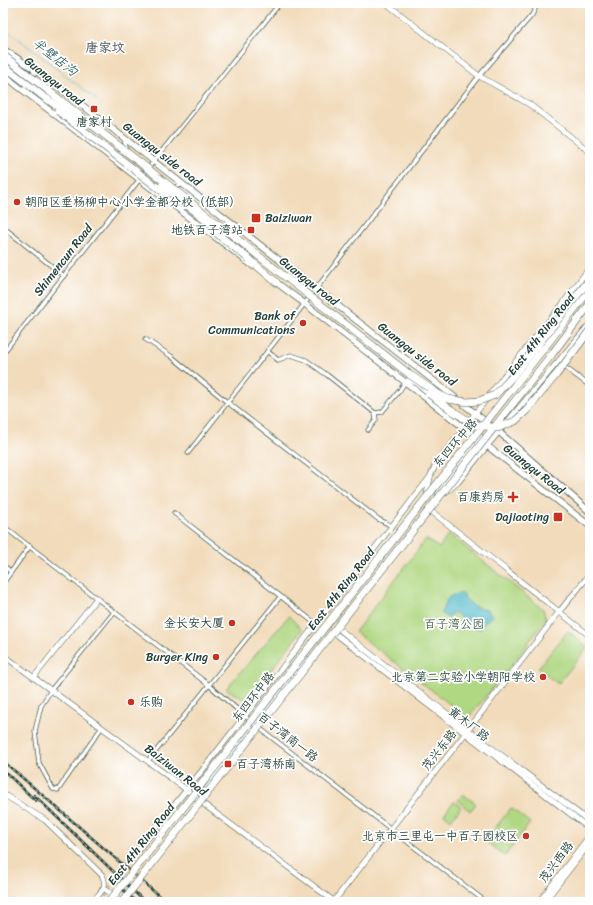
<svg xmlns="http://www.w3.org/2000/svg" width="593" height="905" font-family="Sriracha,'LXGW WenKai TC',sans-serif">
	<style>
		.green { fill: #b0d782; stroke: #688a5b }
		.water { fill: #49b5c6; stroke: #34797d }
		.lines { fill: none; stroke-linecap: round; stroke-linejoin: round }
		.stream { stroke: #49b5c6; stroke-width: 1 }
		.secondary-tunnel { stroke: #c8bba0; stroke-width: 5; stroke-dasharray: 5 2.5; stroke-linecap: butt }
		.street-casing { stroke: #3f5548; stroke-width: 5 }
		.secondary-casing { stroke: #3f5548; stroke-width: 6 }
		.primary-casing { stroke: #3f5548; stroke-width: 7 }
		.highway-casing { stroke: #3f5548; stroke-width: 8 }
		.street { stroke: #fff; stroke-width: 3.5 }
		.secondary { stroke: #fff; stroke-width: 5 }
		.primary { stroke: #fff; stroke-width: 5.5 }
		.highway { stroke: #fff; stroke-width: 7 }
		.rail-casing { stroke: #1f3d34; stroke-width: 2.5 }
		.rail { stroke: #fff; stroke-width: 1; stroke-dasharray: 3; stroke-linecap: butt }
		.highway-bridge-casing { stroke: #3f5548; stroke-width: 8; stroke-linecap: butt }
		.highway-bridge { stroke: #fff; stroke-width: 7 }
		.poi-dot { fill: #c8321e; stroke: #fff; stroke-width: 1.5 }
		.labels { text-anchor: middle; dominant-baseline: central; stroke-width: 3.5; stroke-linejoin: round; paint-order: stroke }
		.street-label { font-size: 12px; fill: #1f3d34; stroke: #fff }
		.poi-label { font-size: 12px; fill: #1f3d34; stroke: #fff; text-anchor: end }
		.park-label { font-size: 12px; fill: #436448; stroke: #fff }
		.neighbourhood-label { font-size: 13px; font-weight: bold; fill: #62666b; stroke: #fff }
		.water-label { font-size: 13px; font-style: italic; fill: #2c6160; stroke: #fff }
	</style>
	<rect width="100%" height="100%" fill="#fff"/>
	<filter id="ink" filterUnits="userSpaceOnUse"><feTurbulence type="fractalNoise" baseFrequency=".025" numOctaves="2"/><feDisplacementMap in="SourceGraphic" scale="8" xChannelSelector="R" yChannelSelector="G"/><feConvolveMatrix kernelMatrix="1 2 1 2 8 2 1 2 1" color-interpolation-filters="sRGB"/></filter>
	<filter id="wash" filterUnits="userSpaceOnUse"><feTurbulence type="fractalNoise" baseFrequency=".012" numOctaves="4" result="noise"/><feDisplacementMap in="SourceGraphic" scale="16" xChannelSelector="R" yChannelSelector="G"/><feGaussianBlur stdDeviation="0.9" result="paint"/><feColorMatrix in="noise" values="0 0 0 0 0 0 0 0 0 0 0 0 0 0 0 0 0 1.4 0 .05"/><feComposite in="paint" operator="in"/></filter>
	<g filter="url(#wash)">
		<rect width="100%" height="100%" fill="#f2dbbb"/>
		<g class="green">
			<polygon points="449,534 543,609 546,619 508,670 468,718 355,632 426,539 439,548"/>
			<polygon points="289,616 302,630 247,701 226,689"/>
			<polygon points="568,631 588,647 558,684 538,668"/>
			<polygon points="463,794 476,804 470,811 458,801"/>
			<polygon points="454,801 461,807 451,820 444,814"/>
			<polygon points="511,808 530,823 505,856 485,841"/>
		</g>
		<path class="water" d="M461 593 465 595 464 598 474 606 481 609H484L489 611 492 616 483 624 481 629C472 630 464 620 457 614 452 612 451 615 447 618L441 613 445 603 450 596Z"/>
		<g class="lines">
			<polyline class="stream" points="3,27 97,100"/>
		</g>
	</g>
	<g filter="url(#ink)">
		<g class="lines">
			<polyline class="secondary-tunnel" points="102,895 134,855"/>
			<g class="street-casing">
				<g id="street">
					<polyline points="28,92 25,86 26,78 32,73 39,73"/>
					<polyline points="116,155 124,152 126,148 124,139"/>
					<path d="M170 202C170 192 172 185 184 185"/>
					<polyline points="3,227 64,276"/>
					<polyline points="145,339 171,356 227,402 378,519 392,526"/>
					<polyline points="267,351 278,360 291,355 306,360 327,375 375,413 376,420 368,430"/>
					<polyline points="3,353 154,161 280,3"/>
					<polyline points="562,365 590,386"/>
					<polyline points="375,413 382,412 400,390 405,382"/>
					<polyline points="188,453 316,289 479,76 532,15 538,3"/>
					<polyline points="174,513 316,624"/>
					<polyline points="3,526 209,685 252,722"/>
					<polyline points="3,565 11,572"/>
					<polyline points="3,583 30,546"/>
					<polyline points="102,727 58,790 53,789 39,763 35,731 41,706 51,690 114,612"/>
					<polyline points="258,727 486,902"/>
					<polyline points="148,761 209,685 280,597"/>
				</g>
			</g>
			<g class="secondary-casing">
				<g id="secondary">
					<polyline points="386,3 479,76 529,104 590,152"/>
					<polyline points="446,492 458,482 487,446 588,326 590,324"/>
					<polyline points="427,493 430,478"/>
					<polyline points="438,494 455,468 480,436"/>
					<polyline points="431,511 590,636"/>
					<polyline points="339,629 468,730 590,822"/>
					<polyline points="336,634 590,829"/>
					<polyline points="3,655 187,790 202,803 335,902"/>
					<polyline points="34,677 97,598"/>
					<polyline points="206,790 225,762 307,659"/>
					<path d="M3 794 45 820 102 875C109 888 100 892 92 902"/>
					<polyline points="134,855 205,767 430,477 435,466 504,376 562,305 590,267"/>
					<polyline points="104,888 121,902"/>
					<polyline points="334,901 468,730 559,612 590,574"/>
					<polyline points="539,902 590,835"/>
					<polyline points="544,902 590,843"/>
				</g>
			</g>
			<g class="primary-casing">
				<g id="primary">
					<polyline points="3,49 40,73 91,112 306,281"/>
					<polyline points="3,73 15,84 253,266"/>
					<polyline points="273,280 305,304 590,526"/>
					<polyline points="314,287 499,432 590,512"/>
					<polyline points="405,382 410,380 417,383 433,396"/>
				</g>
			</g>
			<g class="highway-casing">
				<g id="highway">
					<polyline points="249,259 276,282"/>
					<polyline points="296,278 316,289"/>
					<polyline points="544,348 590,289"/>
					<polyline points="552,354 590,304"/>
				</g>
			</g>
			<use href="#street" class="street"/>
			<use href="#secondary" class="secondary"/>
			<use href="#primary" class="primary"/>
			<use href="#highway" class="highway"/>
			<g class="rail-casing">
				<g id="rail">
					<polyline points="3,761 166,902"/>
					<polyline points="3,770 36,801"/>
					<polyline points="34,795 145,902"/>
					<polyline points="116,883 136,902"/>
				</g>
			</g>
			<use href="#rail" class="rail"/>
			<g class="highway-bridge-casing">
				<g id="highway-bridge">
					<polyline points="3,55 409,374 438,394 448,399 467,402 479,401 495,395 513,376 590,279"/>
					<polyline points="3,65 44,97 85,125"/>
					<polyline points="58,111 166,194"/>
					<polyline points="162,186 222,232"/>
					<polyline points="215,232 249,259"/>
					<polyline points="429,394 450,409 473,424 498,428 515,421 527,410 556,375 590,330"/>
					<polyline points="109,902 544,348"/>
					<polyline points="122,902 340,623 552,354"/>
				</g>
			</g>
			<use href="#highway-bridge" class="highway-bridge"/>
		</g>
	</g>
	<g class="poi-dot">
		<rect x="90" y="105" width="8" height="8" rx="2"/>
		<circle cx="17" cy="202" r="4"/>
		<rect x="251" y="213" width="10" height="10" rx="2"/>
		<rect x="247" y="226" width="8" height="8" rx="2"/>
		<circle cx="303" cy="323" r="4"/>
		<path d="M511 491h4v4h4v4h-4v4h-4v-4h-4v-4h4z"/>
		<rect x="553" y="512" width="10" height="10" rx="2"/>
		<circle cx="232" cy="623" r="4"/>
		<circle cx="216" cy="657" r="4"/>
		<circle cx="543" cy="677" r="4"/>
		<circle cx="131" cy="702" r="4"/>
		<rect x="224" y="760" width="8" height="8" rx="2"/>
		<circle cx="526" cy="836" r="4"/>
	</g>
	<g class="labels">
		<g class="street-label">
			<text transform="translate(54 81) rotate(38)">Guangqu road</text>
			<text transform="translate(162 154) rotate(38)">Guangqu side road</text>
			<text transform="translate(63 260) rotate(-52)">Shimencun Road</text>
			<text transform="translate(309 281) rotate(38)">Guangqu road</text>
			<text transform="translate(541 334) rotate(-52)">East 4th Ring Road</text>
			<text transform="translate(417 354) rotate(38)">Guangqu side road</text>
			<text transform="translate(455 443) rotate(-49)">东四环中路</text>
			<text transform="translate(534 469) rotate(38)">Guangqu Road</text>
			<text transform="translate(341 589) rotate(-52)">East 4th Ring Road</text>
			<text transform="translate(253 697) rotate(-52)">东四环中路</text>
			<text transform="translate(469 724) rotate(38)">黄木厂路</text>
			<text transform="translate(288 737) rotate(38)">百子湾南一路</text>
			<text transform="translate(439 750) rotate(-52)">茂兴东路</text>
			<text transform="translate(176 770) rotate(38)">Baiziwan Road</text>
			<text transform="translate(141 844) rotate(-52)">East 4th Ring Road</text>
			<text transform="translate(556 862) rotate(-53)">茂兴西路</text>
		</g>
		<g class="poi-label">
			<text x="94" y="122" text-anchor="middle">唐家村</text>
			<text x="25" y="202" text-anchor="start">朝阳区垂杨柳中心小学金都分校（低部）</text>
			<text x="265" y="218" text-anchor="start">Baiziwan</text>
			<text x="243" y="230">地铁百子湾站</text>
			<text x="295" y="316">Bank of<tspan x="295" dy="14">Communications</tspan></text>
			<text x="505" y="497">百康药房</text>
			<text x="549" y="517">Dajiaoting</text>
			<text x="224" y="623">金长安大厦</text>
			<text x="208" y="657">Burger King</text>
			<text x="535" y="677">北京第二实验小学朝阳学校</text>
			<text x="139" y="702" text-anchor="start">乐购</text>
			<text x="236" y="764" text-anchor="start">百子湾桥南</text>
			<text x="518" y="836">北京市三里屯一中百子园校区</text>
		</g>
		<g class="park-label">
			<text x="454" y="624">百子湾公园</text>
		</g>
		<g class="neighbourhood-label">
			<text x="105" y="47">唐家坟</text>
		</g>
		<g class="water-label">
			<text transform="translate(55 57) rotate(38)">半壁店沟</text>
		</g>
	</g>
	<rect width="593" height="905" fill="none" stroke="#fff" stroke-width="16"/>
</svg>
